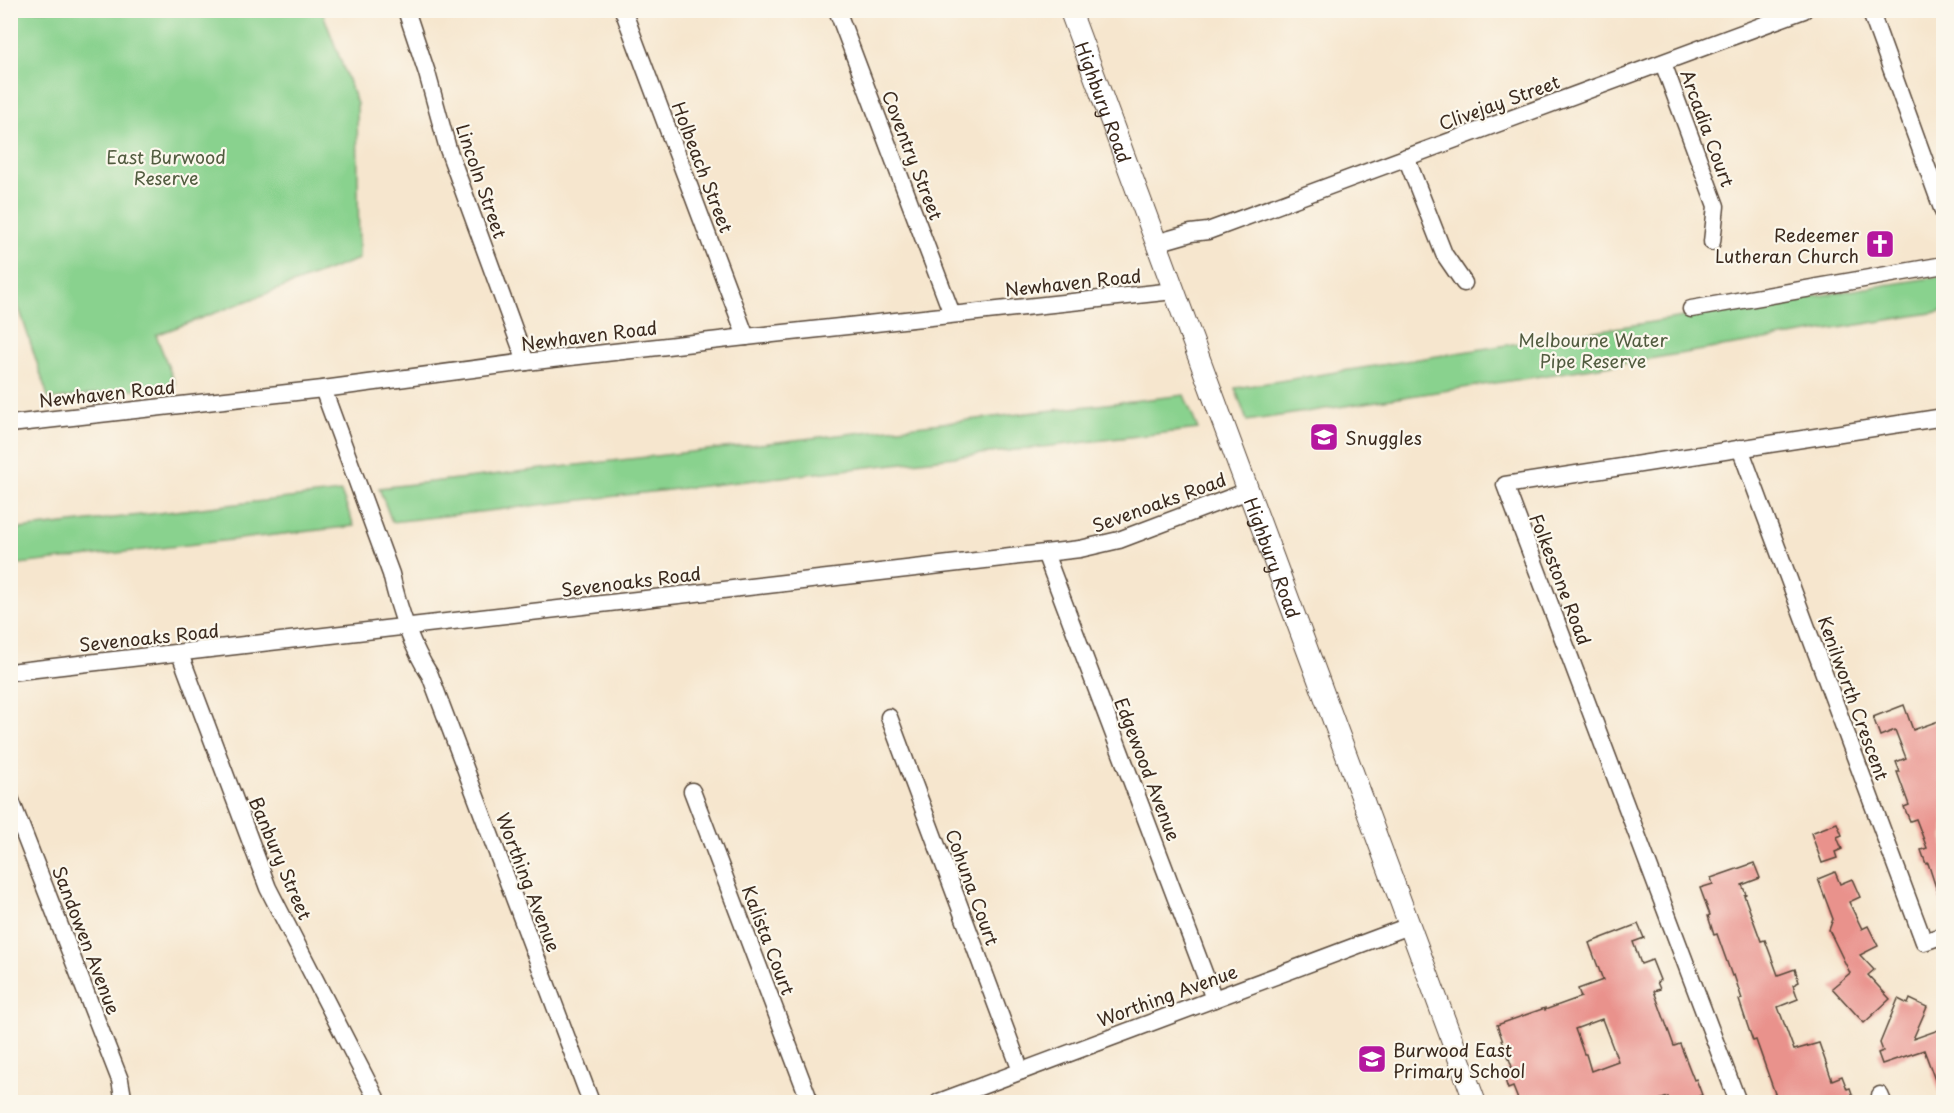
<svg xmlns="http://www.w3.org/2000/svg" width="1954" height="1113" font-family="'Playpen Sans',sans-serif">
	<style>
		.green { fill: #89d28e; stroke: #627e56; stroke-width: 1.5 }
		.building { fill: #e9928c; fill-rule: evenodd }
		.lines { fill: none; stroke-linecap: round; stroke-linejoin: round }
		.minor-casing { stroke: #574638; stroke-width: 19 }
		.major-casing { stroke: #574638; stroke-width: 23 }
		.minor { stroke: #fff; stroke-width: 16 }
		.major { stroke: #fff; stroke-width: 21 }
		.labels { text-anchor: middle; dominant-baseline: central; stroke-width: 4.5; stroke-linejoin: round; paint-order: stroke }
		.street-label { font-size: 18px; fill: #3b2a1e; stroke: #fbf7ec }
		.park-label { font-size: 18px; fill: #525c40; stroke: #fbf7ec }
		.poi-label { font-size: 18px; fill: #3b2a1e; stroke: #fbf7ec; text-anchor: start }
	</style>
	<rect width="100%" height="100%" fill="#fbf7ec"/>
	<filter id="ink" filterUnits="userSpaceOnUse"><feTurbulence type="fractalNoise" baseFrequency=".0167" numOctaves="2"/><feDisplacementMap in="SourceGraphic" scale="12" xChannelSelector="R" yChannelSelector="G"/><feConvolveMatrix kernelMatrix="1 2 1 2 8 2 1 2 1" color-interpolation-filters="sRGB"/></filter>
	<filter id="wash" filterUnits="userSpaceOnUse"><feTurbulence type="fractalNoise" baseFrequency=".008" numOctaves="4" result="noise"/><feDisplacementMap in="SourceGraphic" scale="24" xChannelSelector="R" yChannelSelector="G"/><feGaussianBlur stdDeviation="1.35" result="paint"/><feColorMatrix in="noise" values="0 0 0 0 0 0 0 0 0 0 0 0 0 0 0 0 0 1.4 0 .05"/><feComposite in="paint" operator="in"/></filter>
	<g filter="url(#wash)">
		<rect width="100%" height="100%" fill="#f6e6ce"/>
		<g class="green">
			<polygon points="11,10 322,11 357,104 359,259 156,335 175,384 49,400 11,283"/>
			<polygon points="1943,276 1943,311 1593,368 1247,421 1235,388"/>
			<polygon points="1184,395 1198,429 392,522 379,488"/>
			<polygon points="341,492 354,526 11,565 11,530"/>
		</g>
		<g id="blocks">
			<g class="building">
				<polygon points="1904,705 1913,730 1944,719 1944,734 1939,736 1944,749 1944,902 1941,903 1928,863 1926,864 1921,850 1927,848 1916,819 1910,821 1904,807 1909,805 1897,772 1900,772 1896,762 1906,758 1895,730 1880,736 1873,717"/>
				<polygon points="1837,823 1842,835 1837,837 1842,849 1835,852 1837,858 1822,863 1811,833"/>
				<polygon points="1754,863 1760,878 1742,885 1746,894 1744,895 1761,941 1765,940 1778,975 1795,969 1799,982 1793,985 1798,999 1778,1007 1794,1050 1819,1043 1832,1080 1842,1076 1847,1089 1850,1088 1855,1102 1778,1102 1756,1040 1753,1041 1748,1027 1739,1000 1742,999 1734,975 1732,976 1717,934 1714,935 1708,916 1710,915 1700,888 1713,884 1711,878"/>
				<polygon points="1835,872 1840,884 1852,879 1860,897 1849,902 1862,929 1868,926 1878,946 1860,955 1874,970 1868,975 1890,999 1864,1023 1832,988 1850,973 1829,930 1833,919 1818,879"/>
				<path d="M1638 924 1644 938 1633 942 1641 964 1652 960 1660 980 1657 982 1660 989 1654 991 1674 1046 1680 1044 1694 1080 1696 1079 1702 1095 1699 1096 1701 1102H1670L1668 1097 1653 1102H1519L1513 1087 1508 1089 1503 1074 1506 1073 1505 1070 1512 1067 1497 1025 1545 1008V1010L1581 997 1578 989 1603 980 1589 943ZM1602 1019 1618 1061 1591 1071 1586 1054H1584L1575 1029Z"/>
				<polygon points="1898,999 1908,1004 1910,999 1927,1007 1913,1039 1944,1028 1944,1099 1942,1099 1924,1050 1882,1064 1878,1053 1883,1051 1880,1043"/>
			</g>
		</g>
	</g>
	<g filter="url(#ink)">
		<use href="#blocks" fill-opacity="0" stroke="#574638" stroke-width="1.5"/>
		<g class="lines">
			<g class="minor-casing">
				<g id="minor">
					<polyline points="406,10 427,73 448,149 526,362"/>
					<polyline points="623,10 746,337"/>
					<polyline points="837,10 952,314"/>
					<polyline points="1870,10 1944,214"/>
					<polyline points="1663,63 1716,206 1712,242"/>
					<polyline points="1406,157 1444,254 1464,283"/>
					<polyline points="1156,243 1191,233 1208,231 1804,10"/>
					<polyline points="1691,309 1944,265"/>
					<path d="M323 389 391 574C399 610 410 644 430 675L591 1102"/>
					<polyline points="10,424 323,389 526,362 746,337 1174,291"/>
					<polyline points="1740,448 1924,942 1944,935"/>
					<polyline points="1045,553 1214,999"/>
					<polyline points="180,654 268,888 378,1102"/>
					<polyline points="10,672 1080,549 1119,540 1248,491"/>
					<polyline points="889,717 1021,1071"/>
					<polyline points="692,791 810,1102"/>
					<polyline points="10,798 120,1080 123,1097 120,1102"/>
					<polyline points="1880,1095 1883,1102"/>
					<polyline points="939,1102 1409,926"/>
					<polyline points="1738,1102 1505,485 1944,417"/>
				</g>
			</g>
			<g class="major-casing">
				<g id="major">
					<path id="s1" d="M1070 10 1475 1102"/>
				</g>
			</g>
			<use href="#minor" class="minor"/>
			<use href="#major" class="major"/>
		</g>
	</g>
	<defs>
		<g id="church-square" transform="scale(1.5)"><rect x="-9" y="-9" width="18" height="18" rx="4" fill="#b5179e" stroke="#fbf7ec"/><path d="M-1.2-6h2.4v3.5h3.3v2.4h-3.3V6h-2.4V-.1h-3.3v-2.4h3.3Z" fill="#fff"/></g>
		<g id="school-square" transform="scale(1.5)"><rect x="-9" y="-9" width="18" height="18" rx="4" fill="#b5179e" stroke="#fbf7ec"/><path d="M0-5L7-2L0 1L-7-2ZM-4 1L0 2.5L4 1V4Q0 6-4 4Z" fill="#fff"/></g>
	</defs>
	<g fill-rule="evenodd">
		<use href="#church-square" x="1880" y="244"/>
		<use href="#school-square" x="1324" y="437"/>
		<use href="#school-square" x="1372" y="1059"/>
	</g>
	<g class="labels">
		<g class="street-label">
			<text stroke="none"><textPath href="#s1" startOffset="98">Highbury Road</textPath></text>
			<text transform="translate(1499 102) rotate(-20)">Clivejay Street</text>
			<text transform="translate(1708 128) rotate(70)">Arcadia Court</text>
			<text transform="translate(913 155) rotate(69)">Coventry Street</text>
			<text transform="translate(703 167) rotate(69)">Holbeach Street</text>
			<text transform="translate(482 181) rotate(71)">Lincoln Street</text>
			<text transform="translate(1073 282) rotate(-6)">Newhaven Road</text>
			<text transform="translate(589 335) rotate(-7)">Newhaven Road</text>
			<text transform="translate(107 393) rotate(-6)">Newhaven Road</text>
			<text transform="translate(1159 502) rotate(-20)">Sevenoaks Road</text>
			<text stroke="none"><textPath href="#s1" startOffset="584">Highbury Road</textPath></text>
			<text transform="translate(1561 579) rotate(69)">Folkestone Road</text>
			<text transform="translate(631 581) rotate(-7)">Sevenoaks Road</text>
			<text transform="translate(149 637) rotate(-6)">Sevenoaks Road</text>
			<text transform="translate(1854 698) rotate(70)">Kenilworth Crescent</text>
			<text transform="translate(1148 769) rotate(69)">Edgewood Avenue</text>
			<text transform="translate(281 858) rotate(67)">Banbury Street</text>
			<text transform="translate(529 882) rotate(69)">Worthing Avenue</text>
			<text transform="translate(973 887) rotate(70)">Cohuna Court</text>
			<text transform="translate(87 940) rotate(69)">Sandowen Avenue</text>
			<text transform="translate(769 940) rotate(69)">Kalista Court</text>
			<text transform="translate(1167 995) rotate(-20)">Worthing Avenue</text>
		</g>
		<g class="park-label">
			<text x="166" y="156">East Burwood<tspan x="166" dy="21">Reserve</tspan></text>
			<text x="1593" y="339">Melbourne Water<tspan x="1593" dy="21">Pipe Reserve</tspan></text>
		</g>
		<g class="poi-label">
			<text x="1859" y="234" text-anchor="end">Redeemer<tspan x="1859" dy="21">Lutheran Church</tspan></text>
			<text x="1345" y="437">Snuggles</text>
			<text x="1393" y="1049">Burwood East<tspan x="1393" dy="21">Primary School</tspan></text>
		</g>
	</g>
	<rect width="1954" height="1113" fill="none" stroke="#fbf7ec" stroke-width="36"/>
</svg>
